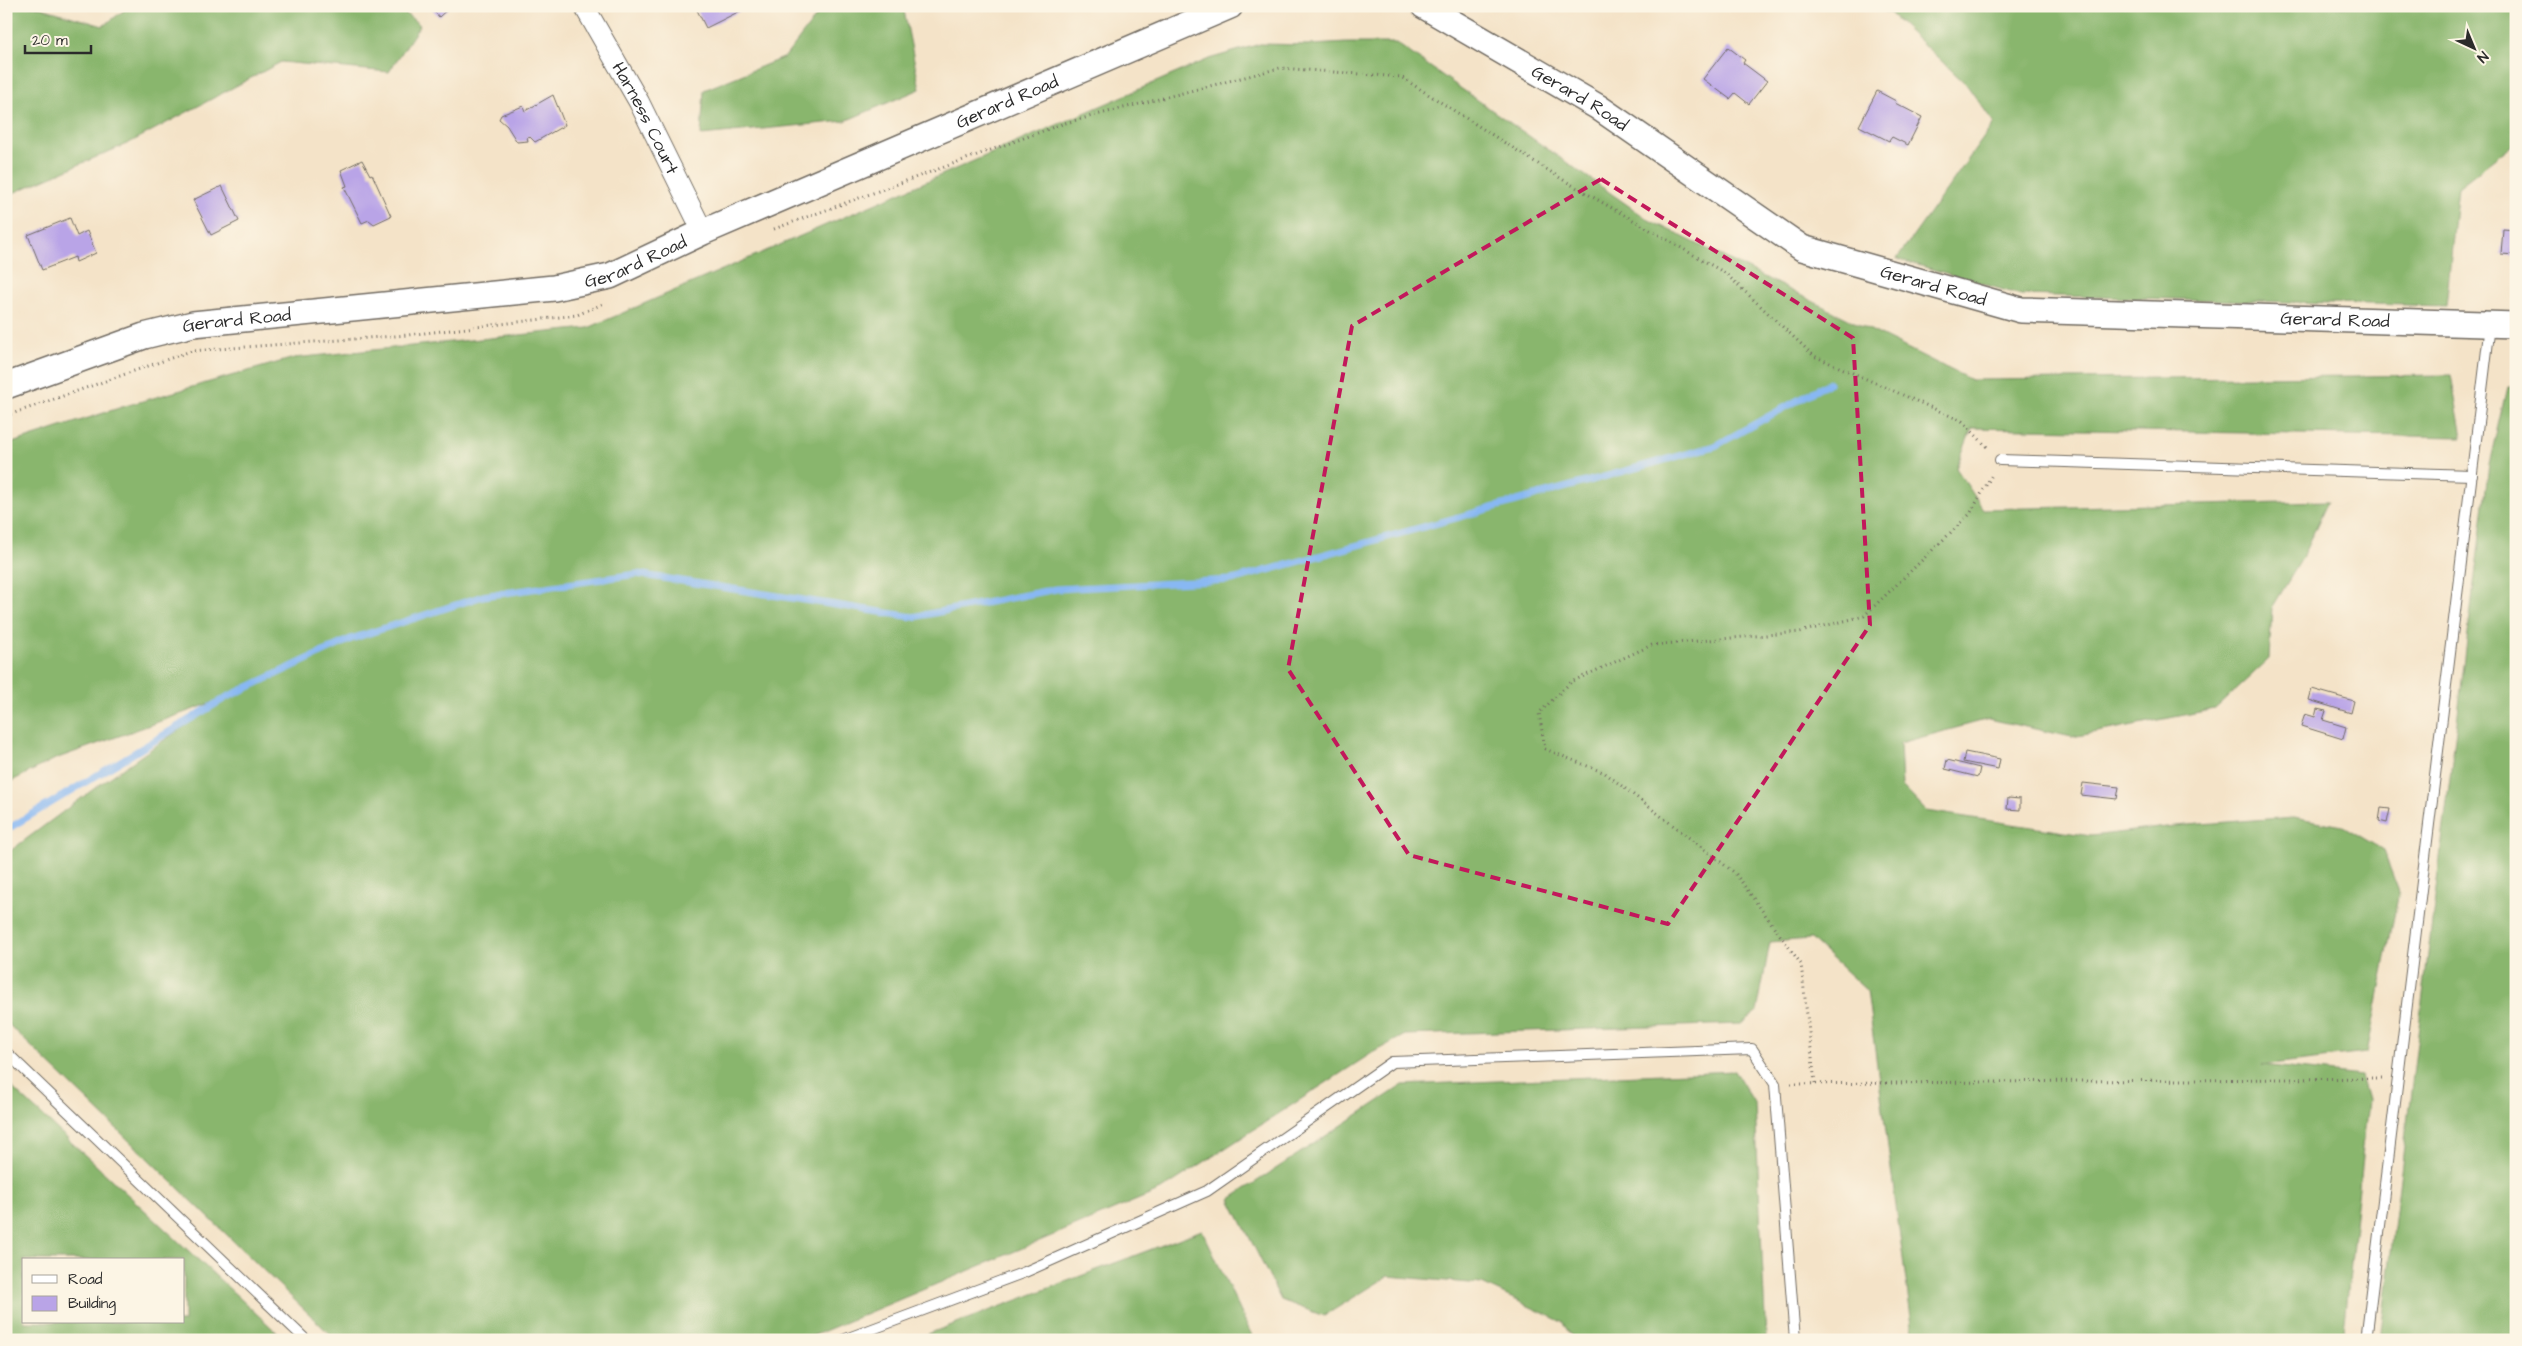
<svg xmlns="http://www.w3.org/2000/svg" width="2522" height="1346" font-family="'Architects Daughter',sans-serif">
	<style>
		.forest { fill: #89b66d; stroke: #5a704c; fill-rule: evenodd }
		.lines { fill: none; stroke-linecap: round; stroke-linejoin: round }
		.stream { stroke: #88b8f3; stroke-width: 7 }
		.building { fill: #b9a4e7 }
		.service-casing { stroke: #716b62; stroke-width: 12 }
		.minor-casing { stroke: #716b62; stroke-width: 22 }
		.tertiary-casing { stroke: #716b62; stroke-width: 28 }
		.path { stroke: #716b62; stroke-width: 3; stroke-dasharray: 1 4; stroke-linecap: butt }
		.service { stroke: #fff; stroke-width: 10 }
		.minor { stroke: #fff; stroke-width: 20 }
		.tertiary { stroke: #fff; stroke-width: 25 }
		.marked { fill: none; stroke: #c2185b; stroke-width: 4; stroke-dasharray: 10 6; stroke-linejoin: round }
		.labels { text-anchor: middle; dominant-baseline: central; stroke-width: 5; stroke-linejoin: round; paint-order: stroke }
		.street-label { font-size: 18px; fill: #2b2b2b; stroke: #fcf5e5 }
	</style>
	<rect width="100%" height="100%" fill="#fcf5e5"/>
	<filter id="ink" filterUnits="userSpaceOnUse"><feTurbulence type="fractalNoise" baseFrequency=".02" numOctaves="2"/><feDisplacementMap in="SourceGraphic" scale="10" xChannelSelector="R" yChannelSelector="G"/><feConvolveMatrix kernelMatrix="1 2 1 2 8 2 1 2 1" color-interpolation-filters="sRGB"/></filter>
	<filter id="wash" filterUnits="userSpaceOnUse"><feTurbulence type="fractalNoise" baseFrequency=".0096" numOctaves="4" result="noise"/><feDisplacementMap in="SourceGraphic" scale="20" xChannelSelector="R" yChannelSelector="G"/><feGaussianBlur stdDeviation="1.12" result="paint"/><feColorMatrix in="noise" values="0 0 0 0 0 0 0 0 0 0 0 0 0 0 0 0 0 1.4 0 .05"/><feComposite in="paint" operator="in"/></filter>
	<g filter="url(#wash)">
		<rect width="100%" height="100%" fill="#f4e3c8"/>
		<g class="forest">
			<polygon points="7,6 35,6 103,26 130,6 396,6 420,25 389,72 281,62 129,143 6,196"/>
			<polygon points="819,6 903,6 920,89 845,121 701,135 704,90 785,57 821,10"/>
			<polygon points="1868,6 2516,6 2516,142 2458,187 2446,306 2021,295 1897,259 1994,123 1966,84 1890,13"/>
			<polygon points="1347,43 1396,43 1649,220 1971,380 2451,375 2462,437 1972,428 1956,468 1983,509 2328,501 2301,560 2272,608 2269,659 2215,709 2072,737 1989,719 1900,743 1902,786 1926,811 2091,836 2175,826 2293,817 2343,826 2383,850 2399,892 2367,1053 2262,1065 2361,1076 2368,1100 2343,1340 1914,1340 1867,991 1811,939 1770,942 1757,1012 1741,1024 1405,1035 1372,1053 1161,1190 803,1340 336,1340 6,1022 6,854 99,785 225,698 55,759 6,784 6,445 125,406 294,358 588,328 1209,59 1260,44 1311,45"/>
			<polygon points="2516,383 2516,1340 2380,1340 2489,464 2507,387"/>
			<polygon points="1735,1071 1755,1104 1766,1340 1574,1340 1562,1322 1482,1284 1388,1276 1324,1316 1281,1300 1230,1199 1403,1085"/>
			<path d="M6 1082 285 1340H6ZM24 1260H184V1322H24Z"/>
			<polygon points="1202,1230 1254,1340 912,1340"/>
		</g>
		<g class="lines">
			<polyline class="stream" points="6,830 227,697 351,639 483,596 637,574 913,617 1056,589 1232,580 1715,446 1829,383"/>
		</g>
		<g id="blocks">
			<g class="building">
				<polygon points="430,6 451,6 439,17"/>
				<polygon points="695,6 750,6 706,28"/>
				<polygon points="1728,47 1745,60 1743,63 1767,81 1749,104 1735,93 1730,99 1703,79"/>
				<polygon points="1877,91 1896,101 1895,103 1922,117 1908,145 1892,137 1889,141 1859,126"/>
				<polygon points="553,95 565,125 535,142 529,136 527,137 528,141 517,142 507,126 499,119 501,115 523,106 525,111"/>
				<polygon points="362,160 370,175 372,174 391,216 374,224 369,220 362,223 344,187 347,186 341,170"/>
				<polygon points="222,186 239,221 211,235 193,200"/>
				<polygon points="70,218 77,236 87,231 96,253 76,262 75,257 42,270 28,235"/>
				<polygon points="2503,229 2516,230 2516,255 2501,254"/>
				<polygon points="2312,689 2354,701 2351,713 2309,700"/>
				<polygon points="2317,709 2326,711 2323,720 2346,727 2343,739 2301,726 2305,714 2315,717"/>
				<polygon points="1965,752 2000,759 1998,769 1963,762"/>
				<polygon points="1947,760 1980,768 1978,777 1945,769"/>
				<polygon points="2083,783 2119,787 2117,799 2081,795"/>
				<polygon points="2008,798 2020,799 2020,810 2007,809"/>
				<polygon points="2381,808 2390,809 2387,823 2379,821"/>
			</g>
		</g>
	</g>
	<g filter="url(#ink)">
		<use href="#blocks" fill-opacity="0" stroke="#716b62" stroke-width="1"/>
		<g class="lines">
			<g class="service-casing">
				<g id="service">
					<polyline points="2000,460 2472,475"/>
					<polyline points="6,1052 306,1340"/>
					<polyline points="843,1340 1025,1272 1207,1191 1392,1062 1752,1049 1775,1084 1795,1340"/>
					<polyline points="2366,1340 2490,325"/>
				</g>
			</g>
			<g class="minor-casing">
				<g id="minor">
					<path id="s1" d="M584 6 639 102 703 232"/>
				</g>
			</g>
			<g class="tertiary-casing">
				<g id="tertiary">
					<path id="s2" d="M1424 6 1598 107 1802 248 2021 310 2516 325"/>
					<path id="s3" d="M6 386 144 336 193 324 554 288 610 276 703 232 1230 6"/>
				</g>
			</g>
			<g class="path">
				<polyline points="774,229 1065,123 1280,68 1401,77 1565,181 1725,273 1814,356 1962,421 1989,449"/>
				<polyline points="6,416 191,351 408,335 577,315 605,303"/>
				<polyline points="1815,1083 1801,964 1735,873 1605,773 1545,749 1539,713 1571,682 1652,645 1800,632 1864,616 1970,514 1993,473"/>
				<polyline points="1791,1084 2382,1078"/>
			</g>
			<use href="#service" class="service"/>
			<use href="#minor" class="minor"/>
			<use href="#tertiary" class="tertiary"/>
		</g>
	</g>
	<path class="marked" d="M1601 179 1853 338 1870 625 1668 924 1409 855 1288 669 1352 326Z"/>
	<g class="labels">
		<g class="street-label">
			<text stroke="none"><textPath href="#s2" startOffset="181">Gerard Road</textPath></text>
			<text stroke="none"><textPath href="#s3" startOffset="1051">Gerard Road</textPath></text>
			<text stroke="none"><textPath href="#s1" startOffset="128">Harness Court</textPath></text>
			<text stroke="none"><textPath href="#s3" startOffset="646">Gerard Road</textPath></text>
			<text stroke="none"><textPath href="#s2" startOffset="586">Gerard Road</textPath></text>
			<text stroke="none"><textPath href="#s3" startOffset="241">Gerard Road</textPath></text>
			<text stroke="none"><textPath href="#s2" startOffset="991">Gerard Road</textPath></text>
		</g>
	</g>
	<rect width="2522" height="1346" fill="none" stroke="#fcf5e5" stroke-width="25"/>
	<rect x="22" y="1258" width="162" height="65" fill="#fcf5e5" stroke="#a8a49b"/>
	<rect x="32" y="1275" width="25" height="8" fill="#ffffff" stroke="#a8a49b"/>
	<text x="68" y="1284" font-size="15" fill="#2b2b2b">Road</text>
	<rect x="32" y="1296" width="25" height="15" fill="#b9a4e7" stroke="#a8a49b"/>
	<text x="68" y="1308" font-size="15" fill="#2b2b2b">Building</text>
	<g transform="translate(2474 48) rotate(136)" stroke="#fcf5e5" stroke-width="4" paint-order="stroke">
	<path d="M0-4L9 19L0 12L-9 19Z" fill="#2b2b2b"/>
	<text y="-8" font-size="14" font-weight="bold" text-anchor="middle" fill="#2b2b2b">N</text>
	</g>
	<path d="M25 45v8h66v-8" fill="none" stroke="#2b2b2b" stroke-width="2.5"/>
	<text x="32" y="45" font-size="15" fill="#2b2b2b" stroke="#fcf5e5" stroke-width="4" paint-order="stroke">20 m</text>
</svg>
